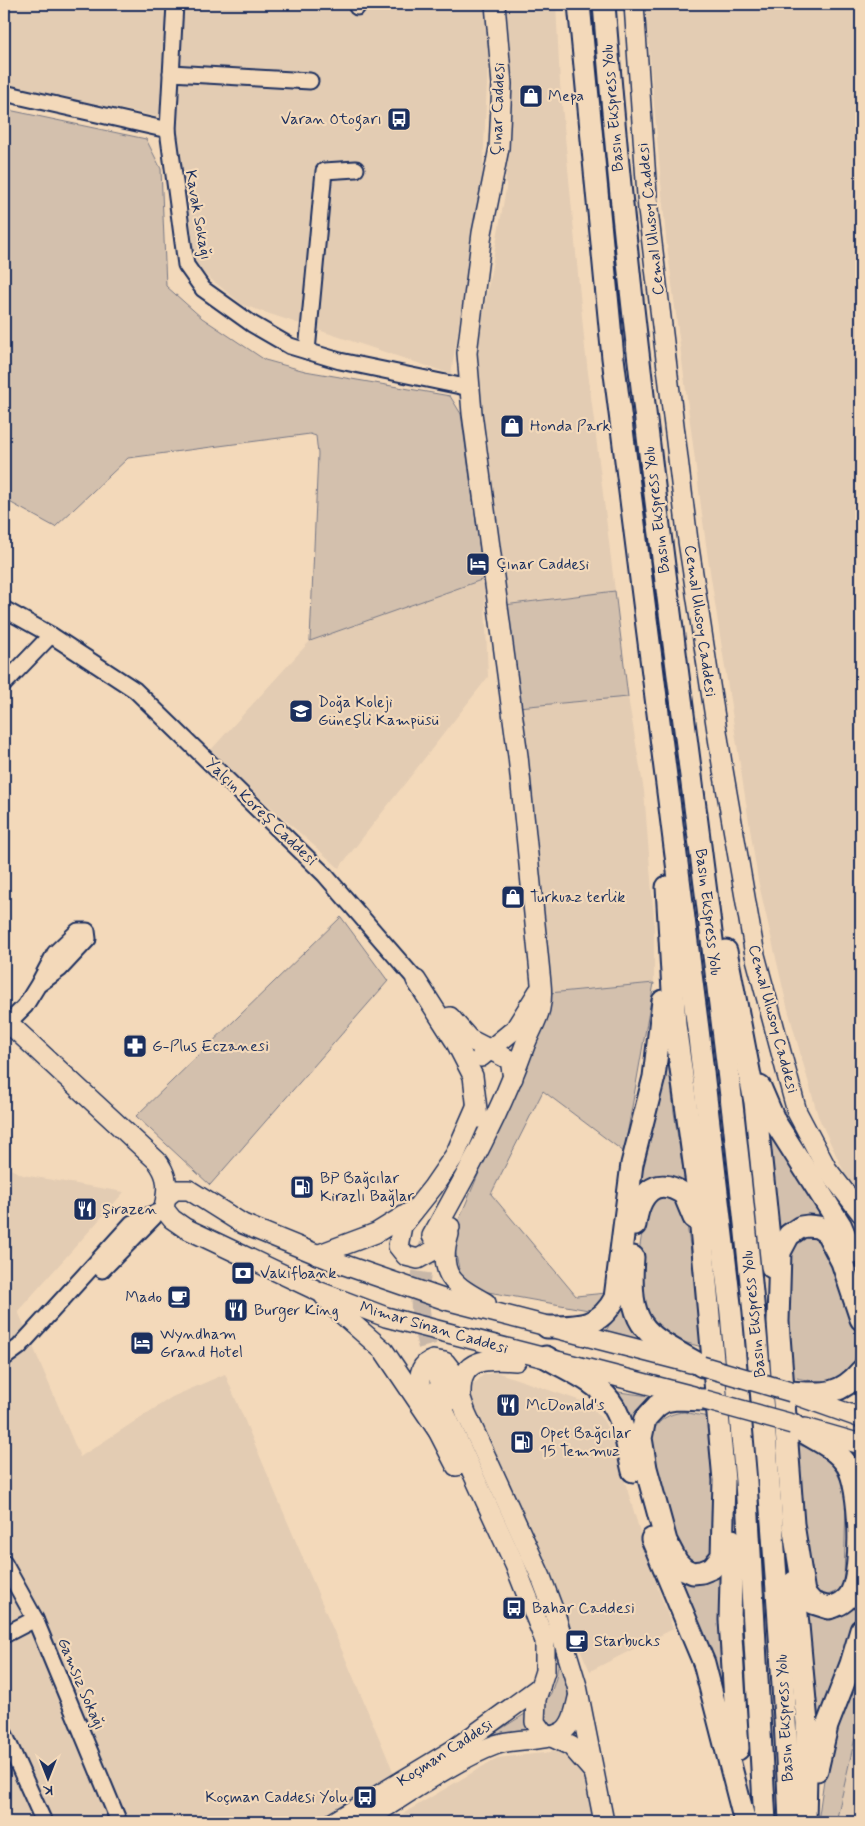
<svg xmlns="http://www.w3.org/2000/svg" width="865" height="1826" font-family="Mynerve,sans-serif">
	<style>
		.built { fill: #e3ccb3 }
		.green { fill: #d3c0ad; stroke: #777886 }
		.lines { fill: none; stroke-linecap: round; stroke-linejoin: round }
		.major-tunnel { stroke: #c8b7a8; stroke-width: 19; stroke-dasharray: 19 9; stroke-linecap: butt }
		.minor-casing { stroke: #1b2f5e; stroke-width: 19 }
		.major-casing { stroke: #1b2f5e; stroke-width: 22 }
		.highway-casing { stroke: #1b2f5e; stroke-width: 25 }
		.minor { stroke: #f3d9ba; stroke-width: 15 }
		.major { stroke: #f3d9ba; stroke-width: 19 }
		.highway { stroke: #f3d9ba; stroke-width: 21 }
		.major-bridge-casing { stroke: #1b2f5e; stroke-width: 22; stroke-linecap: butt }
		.major-bridge { stroke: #f3d9ba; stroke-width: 19 }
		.labels { text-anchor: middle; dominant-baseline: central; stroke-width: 4.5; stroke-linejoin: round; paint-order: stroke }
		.poi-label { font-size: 16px; fill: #1b2f5e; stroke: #f3d9ba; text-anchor: start }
		.street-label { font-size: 16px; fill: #1b2f5e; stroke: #f3d9ba }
	</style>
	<rect width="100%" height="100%" fill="#f3d9ba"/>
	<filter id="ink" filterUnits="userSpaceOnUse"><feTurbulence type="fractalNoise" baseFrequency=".02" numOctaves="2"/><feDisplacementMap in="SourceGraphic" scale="10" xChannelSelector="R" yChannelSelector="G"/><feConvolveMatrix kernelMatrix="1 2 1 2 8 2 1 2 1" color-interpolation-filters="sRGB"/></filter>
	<g filter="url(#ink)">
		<g class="built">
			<polygon points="4,4 486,4 490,22 482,186 451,374 243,305 193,265 177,129 160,117 4,85"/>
			<polygon points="500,4 556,4 560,84 585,348 615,591 504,604 473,369 506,189 503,19"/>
			<polygon points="645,4 861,4 861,1198 849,1183 818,1116 787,1006 758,880 707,552 666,238"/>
			<polygon points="484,579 488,677 339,868 209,752 310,641"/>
			<polygon points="628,697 644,791 654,919 654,983 549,993 518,707"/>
			<polygon points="4,1166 23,1175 124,1192 18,1311 80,1457 172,1397 225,1374 396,1778 319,1822 14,1822 4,1797"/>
			<polygon points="496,1372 587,1403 603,1420 611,1435 651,1569 673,1629 590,1671 471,1410 471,1387 483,1375"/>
			<polygon points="861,1711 861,1822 836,1822"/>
			<polygon points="561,1751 582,1767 595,1822 389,1822 497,1758"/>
		</g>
		<g class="green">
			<polygon points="4,109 146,139 161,169 166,286 202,318 265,360 305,371 450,396 461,414 484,579 310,641 318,454 316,436 310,434 128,458 55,527 4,499"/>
			<polygon points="615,591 628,697 518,707 504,605"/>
			<polygon points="341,917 388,981 210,1185 136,1116"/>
			<polygon points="654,983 624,1152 543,1091 491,1194 576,1296 606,1293 594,1311 477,1290 461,1278 452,1236 542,1025 549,993"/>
			<polygon points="667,1048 674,1112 685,1182 670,1178 633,1196"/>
			<path d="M769 1121 835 1227C811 1216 801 1210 779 1230L769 1155Z"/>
			<path d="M661 1196C678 1196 680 1204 686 1218L705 1348C690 1343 667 1340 656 1327 651 1321 645 1311 642 1304 633 1282 639 1208 661 1196Z"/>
			<path d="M804 1236C809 1237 816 1237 819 1240 832 1250 835 1274 840 1288 845 1303 853 1320 856 1335 863 1382 824 1387 790 1376L785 1258 793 1240Z"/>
			<polygon points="623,1299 627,1317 641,1343 606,1331"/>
			<polygon points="611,1391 657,1397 635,1418 630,1434"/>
			<path d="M684 1412 708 1417 713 1481 712 1556C698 1563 692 1565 679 1554L648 1441C656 1423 664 1414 684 1412Z"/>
			<polygon points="797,1444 819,1452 834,1467 842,1483 846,1498 844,1583 840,1590 823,1597 809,1589"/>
			<polygon points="671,1570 721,1572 728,1711"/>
			<polygon points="859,1597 849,1651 819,1735 805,1608"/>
			<path d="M555 1645C570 1677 575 1690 561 1723L554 1726 543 1722 542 1706 551 1693 556 1678 558 1665Z"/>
			<polygon points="861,1652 861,1711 836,1822 818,1822 829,1744"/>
			<polygon points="525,1714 532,1732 465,1751"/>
		</g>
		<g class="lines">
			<path class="major-tunnel" d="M429 1245C413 1286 420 1330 435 1370"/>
			<g class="minor-casing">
				<g id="minor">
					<polyline points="175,4 168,130 186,265 203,289 252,324 290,346 340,361 470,388"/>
					<polyline points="357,4 357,7"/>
					<polyline points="171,73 310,81"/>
					<polyline points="4,93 168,130"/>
					<polyline points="307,351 324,171 356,169"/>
					<polyline points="4,609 51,635 135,690 325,875 416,980"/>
					<polyline points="4,684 51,635"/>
					<polyline points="8,1023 25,1006 38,985 60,969 88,939 87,931 78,931 55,953 38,985"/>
					<polyline points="102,1270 154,1217"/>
					<polyline points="4,1358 19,1347 132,1223 164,1209"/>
					<polyline points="4,1563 35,1619 119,1822"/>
					<polyline points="4,1635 35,1619"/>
					<polyline points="4,1733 44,1822"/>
				</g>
			</g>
			<g class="major-casing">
				<g id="major">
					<polyline points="634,4 648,210 688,541 723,770 755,955 797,1112 827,1169 861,1213"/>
					<polyline points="416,980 455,1041 473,1076 478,1118"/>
					<polyline points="450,1017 469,1039 510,1060 513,1078"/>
					<path d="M4 1019 157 1161C166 1173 168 1182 166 1197"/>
					<polyline points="481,1057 515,1029 538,992"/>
					<polyline points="450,1227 436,1249 418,1259 406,1256 398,1246 402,1226 433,1187 455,1155 476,1107"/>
					<path d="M449 1234C437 1275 453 1285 486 1303"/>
					<path d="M432 1236C467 1174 501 1112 525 1045 535 1020 544 1013 541 983L518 756 472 413 467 353 482 233 499 148 502 84 495 4"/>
					<polyline points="317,1255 376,1233 410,1212"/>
					<polyline points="324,1296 335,1308 384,1351 438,1431 456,1466"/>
					<polyline points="691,1363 446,1300 336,1262 243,1224 189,1190 175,1190 166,1197 164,1209 172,1219 185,1228 320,1292 386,1317 693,1396"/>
					<polyline points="435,1370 450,1401"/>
					<polyline points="435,1391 515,1565 545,1641 545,1671 536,1699 535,1722 543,1733 571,1746 592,1770"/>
					<path d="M461 1394C460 1357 488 1359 516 1361"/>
					<polyline points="799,1396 861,1418"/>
					<polyline points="805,1428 861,1444"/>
					<path d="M438 1431C431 1412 404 1369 433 1360L445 1362 452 1371 466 1413 541 1577 556 1617 577 1686 604 1822"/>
					<polyline points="334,1822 453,1750 540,1687"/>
					<path d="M362 1822C402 1798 452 1761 495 1745 516 1737 542 1743 562 1732 573 1725 575 1710 578 1698"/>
				</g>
			</g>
			<g class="highway-casing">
				<g id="highway">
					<polyline points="579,4 613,358 698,1029 731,1313 746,1481 765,1822"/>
					<path d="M604 4C631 358 685 710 727 1062 757 1315 779 1568 790 1822"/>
					<polyline points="667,887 675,1025 697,1184 724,1480 722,1556 712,1568 702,1572 693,1573 684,1569 677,1562 666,1541 646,1468 641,1438 645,1419 657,1406 665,1401 677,1399 705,1400"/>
					<polyline points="726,951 755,1102 772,1267"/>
					<polyline points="760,1087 775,1122 841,1226 852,1252"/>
					<path d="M635 1225C639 1195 654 1174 684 1194L694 1218"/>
					<path d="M633 1257C628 1330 644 1333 702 1366"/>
					<path d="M547 1327C577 1327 600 1328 615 1298L632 1164 654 1077 663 1001"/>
					<path d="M546 1357C567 1370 596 1381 610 1401 625 1421 627 1448 633 1471"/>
					<path d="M791 1392C822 1394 839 1397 861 1371"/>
					<path d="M792 1424C810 1439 833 1444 847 1465 861 1487 863 1570 851 1593 846 1602 839 1605 829 1608L813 1603 804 1593 793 1524 778 1322 780 1252 789 1235 801 1227 808 1226 818 1227 827 1233 842 1262 861 1319"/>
					<polyline points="652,1539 704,1663 745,1822"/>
					<polyline points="732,1540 730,1620 738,1749"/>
					<polyline points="794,1582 807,1723 805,1822"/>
					<polyline points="817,1770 827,1726 851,1664 861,1630"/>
				</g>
			</g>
			<use href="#minor" class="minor"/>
			<use href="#major" class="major"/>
			<use href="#highway" class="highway"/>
			<g class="major-bridge-casing">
				<g id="major-bridge">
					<polyline points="702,1366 791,1392"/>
					<polyline points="705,1400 792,1424"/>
				</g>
			</g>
			<use href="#major-bridge" class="major-bridge"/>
		</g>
	</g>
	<defs>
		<g id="shop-square" transform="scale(1.25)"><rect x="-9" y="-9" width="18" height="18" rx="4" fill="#1b2f5e" stroke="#f3d9ba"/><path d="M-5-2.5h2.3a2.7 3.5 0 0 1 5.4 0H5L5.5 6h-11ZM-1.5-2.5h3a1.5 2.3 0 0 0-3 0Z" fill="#fff"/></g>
		<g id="bus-square" transform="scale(1.25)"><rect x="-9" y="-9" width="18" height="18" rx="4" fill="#1b2f5e" stroke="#f3d9ba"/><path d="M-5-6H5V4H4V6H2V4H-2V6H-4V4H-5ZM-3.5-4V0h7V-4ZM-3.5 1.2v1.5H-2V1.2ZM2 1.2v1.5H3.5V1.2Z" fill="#fff"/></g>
		<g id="hotel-square" transform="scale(1.25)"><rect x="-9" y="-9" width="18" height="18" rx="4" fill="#1b2f5e" stroke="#f3d9ba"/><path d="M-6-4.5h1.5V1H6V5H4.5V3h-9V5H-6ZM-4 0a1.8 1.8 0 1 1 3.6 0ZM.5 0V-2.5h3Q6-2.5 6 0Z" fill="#fff"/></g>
		<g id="school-square" transform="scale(1.25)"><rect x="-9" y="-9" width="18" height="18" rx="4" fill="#1b2f5e" stroke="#f3d9ba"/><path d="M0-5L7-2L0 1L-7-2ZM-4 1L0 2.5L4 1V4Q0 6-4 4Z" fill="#fff"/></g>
		<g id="pharmacy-square" transform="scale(1.25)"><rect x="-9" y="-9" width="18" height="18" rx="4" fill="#1b2f5e" stroke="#f3d9ba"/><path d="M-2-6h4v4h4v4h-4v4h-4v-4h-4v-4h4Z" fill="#fff"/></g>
		<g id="fuel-square" transform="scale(1.25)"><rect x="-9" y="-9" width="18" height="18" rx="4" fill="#1b2f5e" stroke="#f3d9ba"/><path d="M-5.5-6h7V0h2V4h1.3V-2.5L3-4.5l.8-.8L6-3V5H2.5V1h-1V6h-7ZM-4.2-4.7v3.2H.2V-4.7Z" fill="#fff"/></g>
		<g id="restaurant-square" transform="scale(1.25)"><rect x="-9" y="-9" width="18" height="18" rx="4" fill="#1b2f5e" stroke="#f3d9ba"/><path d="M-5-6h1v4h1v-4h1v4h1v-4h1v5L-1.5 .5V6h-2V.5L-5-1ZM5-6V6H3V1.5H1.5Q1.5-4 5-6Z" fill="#fff"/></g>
		<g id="bank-square" transform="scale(1.25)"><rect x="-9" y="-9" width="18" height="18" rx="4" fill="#1b2f5e" stroke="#f3d9ba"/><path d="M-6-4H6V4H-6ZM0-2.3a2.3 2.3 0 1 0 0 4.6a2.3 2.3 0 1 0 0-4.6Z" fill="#fff"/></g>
		<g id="cafe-square" transform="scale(1.25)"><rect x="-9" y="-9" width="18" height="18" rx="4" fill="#1b2f5e" stroke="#f3d9ba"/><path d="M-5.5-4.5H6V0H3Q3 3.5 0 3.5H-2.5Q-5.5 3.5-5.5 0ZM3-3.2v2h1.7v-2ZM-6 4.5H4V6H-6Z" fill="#fff"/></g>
	</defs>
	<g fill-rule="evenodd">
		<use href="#shop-square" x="531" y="96"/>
		<use href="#bus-square" x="399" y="119"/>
		<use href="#shop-square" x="512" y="426"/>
		<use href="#hotel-square" x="478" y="564"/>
		<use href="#school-square" x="301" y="711"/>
		<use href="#shop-square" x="513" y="897"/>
		<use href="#pharmacy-square" x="135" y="1046"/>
		<use href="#fuel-square" x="302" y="1187"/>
		<use href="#restaurant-square" x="85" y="1209"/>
		<use href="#bank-square" x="243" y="1273"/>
		<use href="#cafe-square" x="179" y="1297"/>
		<use href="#restaurant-square" x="236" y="1310"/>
		<use href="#hotel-square" x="142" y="1343"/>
		<use href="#restaurant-square" x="508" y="1405"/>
		<use href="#fuel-square" x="522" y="1442"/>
		<use href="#bus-square" x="514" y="1608"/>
		<use href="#cafe-square" x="577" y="1641"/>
		<use href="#bus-square" x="365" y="1797"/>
	</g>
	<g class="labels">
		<g class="poi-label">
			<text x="548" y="96">Mepa</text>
			<text x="382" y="119" text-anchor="end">Varan Otogarı</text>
			<text x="530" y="426">Honda Park</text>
			<text x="496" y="564">Çınar Caddesi</text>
			<text x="318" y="702">Doğa Koleji<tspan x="318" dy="18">Güneşli Kampüsü</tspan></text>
			<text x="530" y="897">Turkuaz terlik</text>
			<text x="152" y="1046">G-Plus Eczanesi</text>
			<text x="320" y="1178">BP Bağcılar<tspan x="320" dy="18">Kirazlı Bağlar</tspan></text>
			<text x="102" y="1209">Şirazen</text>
			<text x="260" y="1273">Vakıfbank</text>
			<text x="162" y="1297" text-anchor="end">Mado</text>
			<text x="254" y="1310">Burger King</text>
			<text x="160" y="1334">Wyndham<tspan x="160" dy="18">Grand Hotel</tspan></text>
			<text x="526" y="1405">McDonald's</text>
			<text x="540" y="1433">Opet Bağcılar<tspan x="540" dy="18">15 Temmuz</tspan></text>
			<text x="532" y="1608">Bahar Caddesi</text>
			<text x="594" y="1641">Starbucks</text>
			<text x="348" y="1797" text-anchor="end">Koçman Caddesi Yolu</text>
		</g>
		<g class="street-label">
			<text transform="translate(613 108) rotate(-95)">Basın Ekspress Yolu</text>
			<text transform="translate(498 109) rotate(-88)">Çınar Caddesi</text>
			<text transform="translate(198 215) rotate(80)">Kavak Sokağı</text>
			<text transform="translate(651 219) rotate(-96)">Cemal Ulusoy Caddesi</text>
			<text transform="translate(657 510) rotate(-97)">Basın Ekspress Yolu</text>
			<text transform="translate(700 621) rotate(82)">Cemal Ulusoy Caddesi</text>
			<text transform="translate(261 812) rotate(44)">Yalçın Koreş Caddesi</text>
			<text transform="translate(708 912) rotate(83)">Basın Ekspress Yolu</text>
			<text transform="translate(773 1019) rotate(75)">Cemal Ulusoy Caddesi</text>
			<text transform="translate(754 1314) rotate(-96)">Basın Ekspress Yolu</text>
			<text transform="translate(434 1328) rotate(16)">Mimar Sinan Caddesi</text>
			<text transform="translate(81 1684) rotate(67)">Gamsız Sokağı</text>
			<text transform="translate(785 1718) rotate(-93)">Basın Ekspress Yolu</text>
			<text transform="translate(445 1753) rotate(-33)">Koçman Caddesi</text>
		</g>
	</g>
	<rect width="865" height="1826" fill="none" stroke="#f3d9ba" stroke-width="20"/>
	<rect x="10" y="10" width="845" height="1806" fill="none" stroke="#1b2f5e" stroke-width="2" filter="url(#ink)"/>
	<g transform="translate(48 1778) rotate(180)" stroke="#f3d9ba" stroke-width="4" paint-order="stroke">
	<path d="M0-4L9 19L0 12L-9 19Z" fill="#1b2f5e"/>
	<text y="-8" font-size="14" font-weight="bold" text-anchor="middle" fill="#1b2f5e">K</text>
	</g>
</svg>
